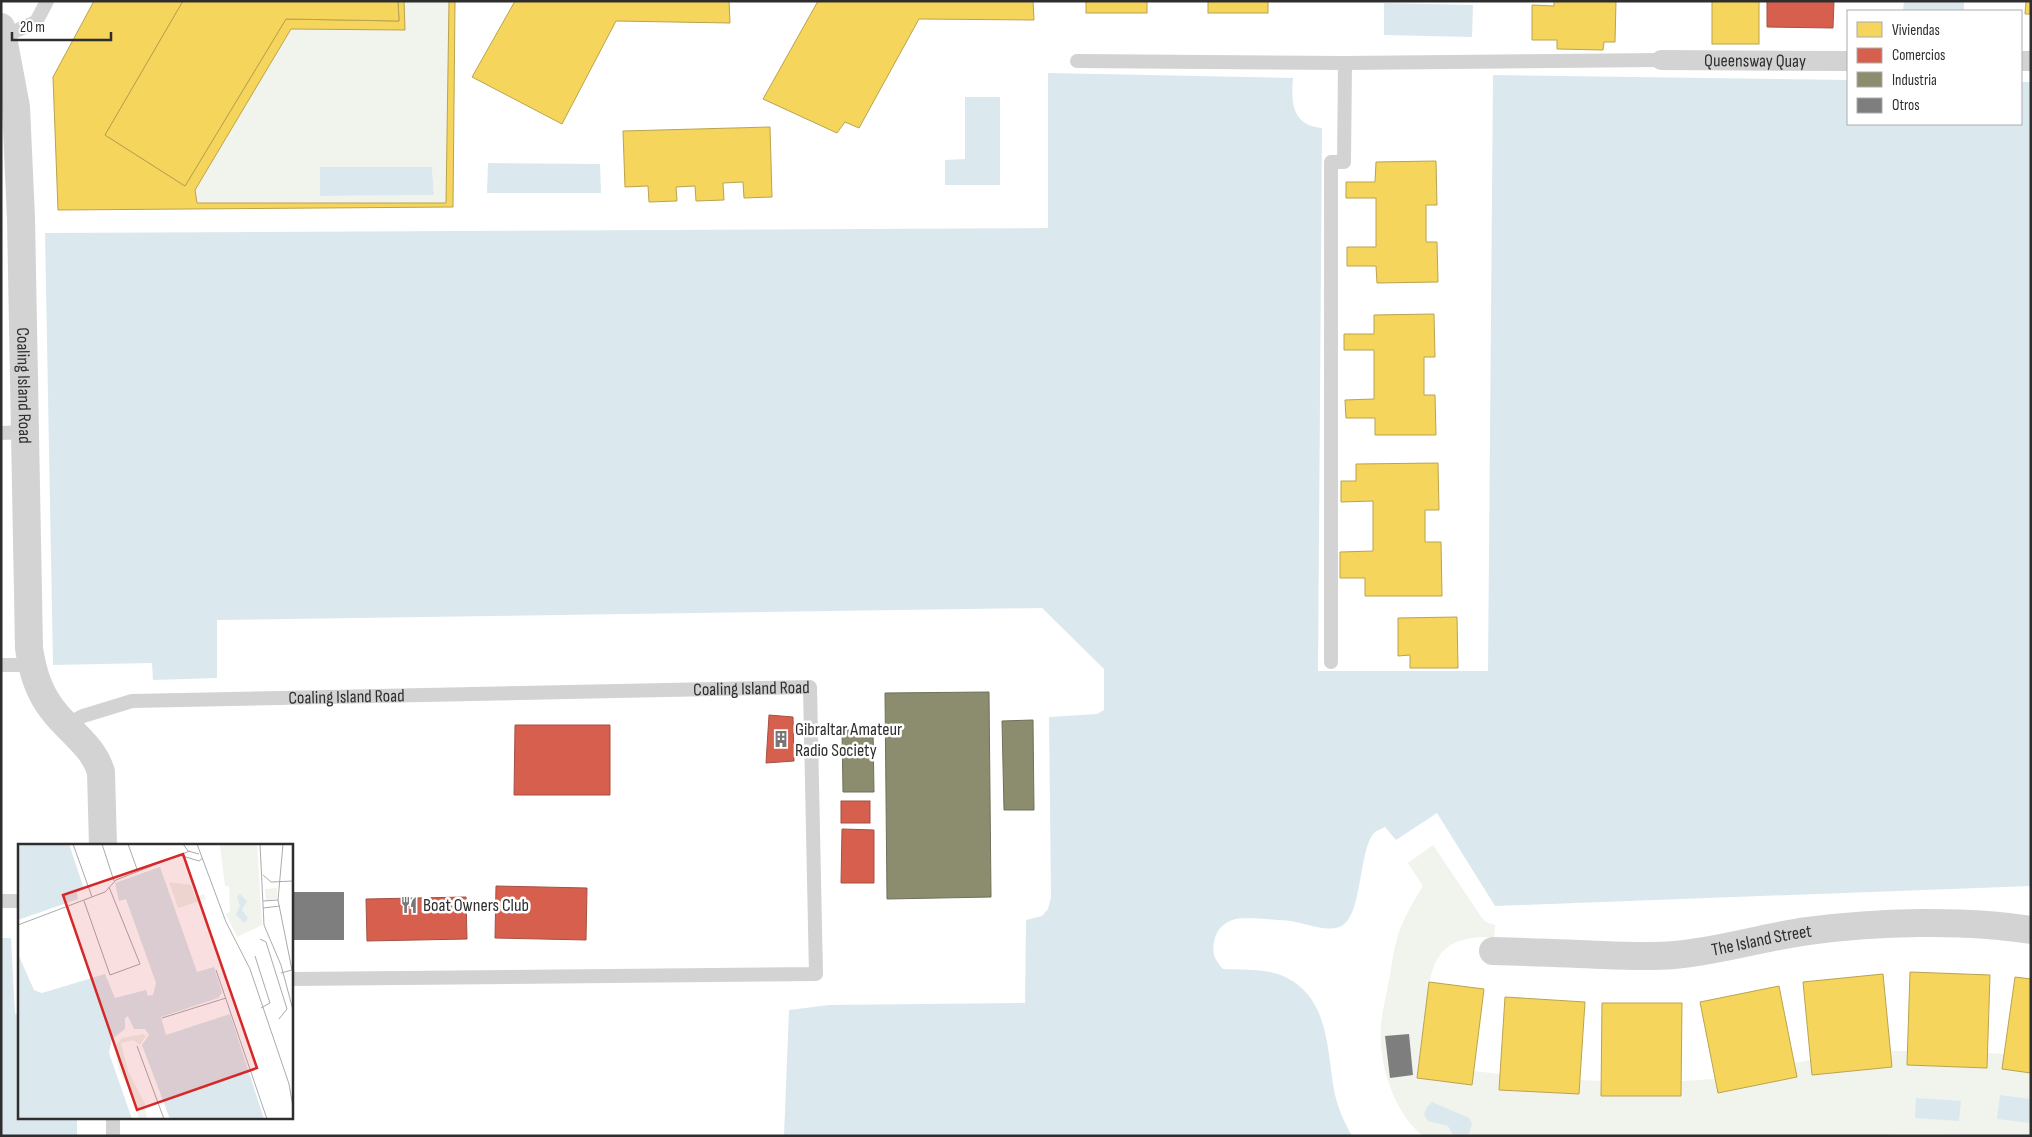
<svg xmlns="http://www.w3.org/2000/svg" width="2032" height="1137" font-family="'Sofia Sans Condensed',sans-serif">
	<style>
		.green { fill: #f1f3ed; fill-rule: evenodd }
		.water { fill: #dbe9ef }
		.homes { fill: #f6d55c; stroke: #baa34e }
		.shops { fill: #d6604d; stroke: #a45144 }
		.industry { fill: #8c8c6e; stroke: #70705b }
		.building { fill: #7e7e7e }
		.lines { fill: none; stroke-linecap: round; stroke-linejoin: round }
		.service { stroke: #d3d3d3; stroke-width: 14 }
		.pedestrian { stroke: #d3d3d3; stroke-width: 20 }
		.minor { stroke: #d3d3d3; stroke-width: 28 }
		.labels { text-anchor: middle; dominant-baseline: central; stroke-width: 5; stroke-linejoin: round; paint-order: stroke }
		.street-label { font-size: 18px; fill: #2e2e2e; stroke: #fff }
		.poi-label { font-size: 18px; fill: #2e2e2e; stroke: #fff; text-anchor: start }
		.inset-road { fill: none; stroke: #ababab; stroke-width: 1 }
		.view { fill: #d62828; fill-opacity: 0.15; stroke: #d62828; stroke-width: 2.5 }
		.inset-edge { fill: none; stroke: #2e2e2e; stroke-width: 2.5 }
	</style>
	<rect width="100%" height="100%" fill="#fff"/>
	<g class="green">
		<path d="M404 1H449L446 203H197L195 190 291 29 404 30ZM320 167H432L434 195 320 196Z"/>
		<path d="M1433 845 1482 918 1486 922 1495 925 1494 937C1432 935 1431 966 1425 1017 1422 1037 1418 1058 1417 1078L1472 1085 1474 1071 1500 1074 1499 1090 1579 1094 1580 1080 1601 1081 1602 1096H1681V1081L1715 1079 1719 1093 1797 1077 1794 1063 1811 1060 1813 1075 1892 1067 1891 1051H1908L1907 1065 1987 1068 1988 1053 2004 1054 2031 1073V1136L1901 1134 1876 1136H1423C1394 1113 1378 1064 1381 1026 1382 1011 1386 996 1389 981 1392 964 1394 946 1400 929 1406 914 1414 900 1423 886L1408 863Z"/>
	</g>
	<g class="water">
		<polygon points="1904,1 1964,1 1964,11 1903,10"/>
		<polygon points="1384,3 1473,5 1472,37 1384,35"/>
		<path d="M1048 73 1293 78C1291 103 1292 125 1322 128L1318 671H1488L1493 75 1848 80V124H2021V82H2031V886L1495 906 1437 813 1396 840 1385 827C1382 829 1377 830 1374 833 1358 851 1363 920 1339 927 1324 932 1305 923 1290 921 1278 920 1247 917 1236 919 1226 921 1218 928 1215 938 1211 952 1214 959 1223 969 1243 970 1268 968 1287 978 1329 999 1327 1050 1334 1090 1337 1106 1344 1122 1352 1136H784L789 1010 829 1005 1025 1003 1026 920 1042 916 1048 909 1051 897 1049 717 1097 714 1104 710V669L1042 608 217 620V678L153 680 152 663 53 665 45 233 1048 228Z"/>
		<polygon points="965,97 1000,97 1000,185 945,185 945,160 965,159"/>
		<polygon points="488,163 600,164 601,193 487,193"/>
		<polygon points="320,167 432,167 434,195 320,196"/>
		<polygon points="1,938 11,938 15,1014 19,1014 19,1118 77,1118 77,1136 1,1136"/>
		<polygon points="2000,1095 2031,1099 2031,1123 1997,1119"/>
		<polygon points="1916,1098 1961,1101 1959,1121 1915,1118"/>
		<polygon points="1432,1102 1469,1118 1472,1124 1469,1134 1464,1136 1452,1134 1448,1126 1428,1121 1424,1114 1427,1107"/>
	</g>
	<g class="homes">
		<polygon points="94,1 183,1 105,135 185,186 286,19 399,21 398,1 404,1 405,30 291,29 195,190 197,203 446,203 449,1 455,1 453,207 58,210 53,77"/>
		<polygon points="183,1 398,1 399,21 286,19 185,186 105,135"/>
		<polygon points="515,1 729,1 730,23 616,21 562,124 472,77"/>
		<polygon points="818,1 1033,1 1034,20 919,19 859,128 845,122 837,133 763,99"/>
		<rect x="1086" y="1" width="61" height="12"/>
		<rect x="1208" y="1" width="60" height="12"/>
		<polygon points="1554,1 1616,1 1615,42 1604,42 1603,50 1557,49 1557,40 1532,40 1532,5 1554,6"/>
		<rect x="1712" y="1" width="47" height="43"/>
		<polygon points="2026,1 2031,1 2031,14 2025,14"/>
		<polygon points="770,127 772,197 744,198 743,182 723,183 724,200 696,201 695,186 676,187 677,201 649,202 648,186 625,187 623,131"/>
		<polygon points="1436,161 1437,205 1426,205 1426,242 1437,242 1438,282 1377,283 1376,266 1347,266 1347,247 1376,247 1376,198 1346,198 1346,182 1375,182 1376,162"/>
		<polygon points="1434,314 1435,357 1424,357 1424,395 1435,395 1436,435 1375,435 1375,418 1346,418 1345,400 1374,399 1374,350 1344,350 1344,334 1374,334 1374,315"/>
		<polygon points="1438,463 1439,510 1425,510 1425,542 1441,542 1442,596 1365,596 1365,578 1340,578 1340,552 1373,551 1373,501 1341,502 1341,481 1356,481 1356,464"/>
		<polygon points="1457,617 1458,668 1410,668 1410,655 1398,656 1398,618"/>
		<polygon points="1910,972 1990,975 1987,1068 1907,1065"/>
		<polygon points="1883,974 1892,1067 1812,1075 1803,982"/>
		<polygon points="2015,977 2031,979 2031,1073 2002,1069"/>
		<polygon points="1429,982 1484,989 1472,1085 1417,1078"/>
		<polygon points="1779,986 1797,1077 1718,1093 1700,1002"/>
		<polygon points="1505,997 1585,1002 1579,1094 1499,1090"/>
		<polygon points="1602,1003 1682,1003 1681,1096 1601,1096"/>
	</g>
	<g class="shops">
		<polygon points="1767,1 1834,1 1833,28 1767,27"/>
		<polygon points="769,715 793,717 794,761 766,763"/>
		<polygon points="515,725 610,725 610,795 514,795"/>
		<rect x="841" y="801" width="29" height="22"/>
		<polygon points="842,829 874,830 874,883 841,883"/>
		<polygon points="496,886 587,888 586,940 495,938"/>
		<polygon points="466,897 467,939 367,941 366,899"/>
	</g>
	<g class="industry">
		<polygon points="989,692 991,897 887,899 885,693"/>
		<polygon points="1033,720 1034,810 1004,810 1002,721"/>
		<polygon points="873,729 874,792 843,792 842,730"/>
	</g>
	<g class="building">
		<rect x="291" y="892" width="53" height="48"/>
		<polygon points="1409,1034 1413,1075 1390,1078 1385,1036"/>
	</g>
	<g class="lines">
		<g class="service">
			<polyline points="2,37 36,22 47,1"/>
			<polyline points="1077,61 1345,63 1661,60"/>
			<polyline points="1,433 25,432"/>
			<polyline points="1331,662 1331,162 1344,162 1345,63"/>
			<polyline points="1,665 31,665"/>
			<path id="s1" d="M66 725 83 716 132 701 810 687 816 974 291 979"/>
			<polyline points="1,901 19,901"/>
			<polyline points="113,1118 113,1136"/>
		</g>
		<g class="pedestrian">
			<path id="s2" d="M1661 60 1848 61"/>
			<polyline points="2021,61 2031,61"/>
		</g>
		<g class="minor">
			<path id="s3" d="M1 27 16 107 21 218 29 648C32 670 38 691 52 709 68 731 93 745 101 772L103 846"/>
			<path id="s4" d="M1493 951C1530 952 1566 953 1603 955 1626 956 1651 957 1674 955 1720 951 1763 937 1808 931 1875 922 1964 919 2031 930"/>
		</g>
	</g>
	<defs>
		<g id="building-bare" transform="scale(1.35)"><path d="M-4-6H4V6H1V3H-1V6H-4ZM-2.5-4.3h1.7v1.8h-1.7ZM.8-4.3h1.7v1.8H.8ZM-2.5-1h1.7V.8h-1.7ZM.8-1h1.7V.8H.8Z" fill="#777" stroke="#fff" stroke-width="2.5" paint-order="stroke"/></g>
		<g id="restaurant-bare" transform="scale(1.35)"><path d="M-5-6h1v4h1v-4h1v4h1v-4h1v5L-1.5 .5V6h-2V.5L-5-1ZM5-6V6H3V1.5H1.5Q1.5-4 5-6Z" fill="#777" stroke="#fff" stroke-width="2.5" paint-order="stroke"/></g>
	</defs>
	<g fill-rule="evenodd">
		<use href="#building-bare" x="781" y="739"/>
		<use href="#restaurant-bare" x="409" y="905"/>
	</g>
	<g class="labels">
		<g class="street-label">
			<text stroke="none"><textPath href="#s2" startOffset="94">Queensway Quay</textPath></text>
			<text stroke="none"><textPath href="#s3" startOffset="360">Coaling Island Road</textPath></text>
			<text stroke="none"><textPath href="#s1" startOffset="690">Coaling Island Road</textPath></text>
			<text stroke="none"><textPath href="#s1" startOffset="285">Coaling Island Road</textPath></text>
			<text stroke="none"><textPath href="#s4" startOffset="270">The Island Street</textPath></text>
		</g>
		<g class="poi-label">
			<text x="795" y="729">Gibraltar Amateur<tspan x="795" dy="21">Radio Society</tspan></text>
			<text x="423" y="905">Boat Owners Club</text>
		</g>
	</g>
	<g transform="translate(18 844)">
		<rect width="275" height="275" fill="#fff"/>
		<path d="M202 0H239L244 81 219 93 208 70 212 68 211 42H207ZM151 38 173 41 177 53 186 50 188 55 160 64ZM259 44V54L248 57 247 45ZM125 190 128 192 122 201 115 196 103 199 110 227 127 260 129 275H121L115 252 101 226 96 204 104 194Z" fill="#f1f3ed"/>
		<path d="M0 0H51L66 45 59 48 60 55 0 76ZM142 23 179 128 196 123 204 149 200 154 143 173 148 191 212 170 246 275H152L124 201 131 191 127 185H116L110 172 107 174V185L94 195 91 209 114 275H0V110L16 146 24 149 87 130 97 154 128 146 130 152 135 151 138 139 108 55 101 57 97 39ZM222 50 229 57 224 66 230 74 226 79 218 71 222 62 219 53Z" fill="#dbe9ef"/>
		<path class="inset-road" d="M55 0 74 53M84 0 96 37M110 0 120 28M165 0 170 7 181 10M179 0 208 78 232 125 271 240 275 263M242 0 246 81 263 121 275 166M161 11 181 17 185 14M245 31 253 38 275 37M66 57 92 131 122 120 91 43M245 57 260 56M245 64 262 62M0 81 87 48 98 36 172 7M242 95 248 98 269 165 261 175M237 112 252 159 243 164M198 126 249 275M263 129 274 126 260 56 265 0M144 174 208 154M119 202 146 275"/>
		<path class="view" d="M165 10 239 224 119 266 45 51Z"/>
		<rect width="275" height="275" class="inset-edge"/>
	</g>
	<rect width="2032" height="1137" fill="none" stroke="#2e2e2e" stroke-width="5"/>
	<rect x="1847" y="10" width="175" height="115" fill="#ffffff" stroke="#ababab"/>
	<rect x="1857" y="22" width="25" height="15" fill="#f6d55c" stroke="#ababab"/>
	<text x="1892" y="35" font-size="15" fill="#2e2e2e">Viviendas</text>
	<rect x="1857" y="48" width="25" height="15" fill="#d6604d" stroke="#ababab"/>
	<text x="1892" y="60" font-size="15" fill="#2e2e2e">Comercios</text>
	<rect x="1857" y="72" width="25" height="15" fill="#8c8c6e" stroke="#ababab"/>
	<text x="1892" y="85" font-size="15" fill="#2e2e2e">Industria</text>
	<rect x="1857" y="98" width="25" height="15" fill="#7e7e7e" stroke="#ababab"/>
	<text x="1892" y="110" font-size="15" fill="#2e2e2e">Otros</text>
	<path d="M12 32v8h99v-8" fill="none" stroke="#2e2e2e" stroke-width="2.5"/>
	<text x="20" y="32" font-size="15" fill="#2e2e2e" stroke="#ffffff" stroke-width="4" paint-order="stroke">20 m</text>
</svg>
